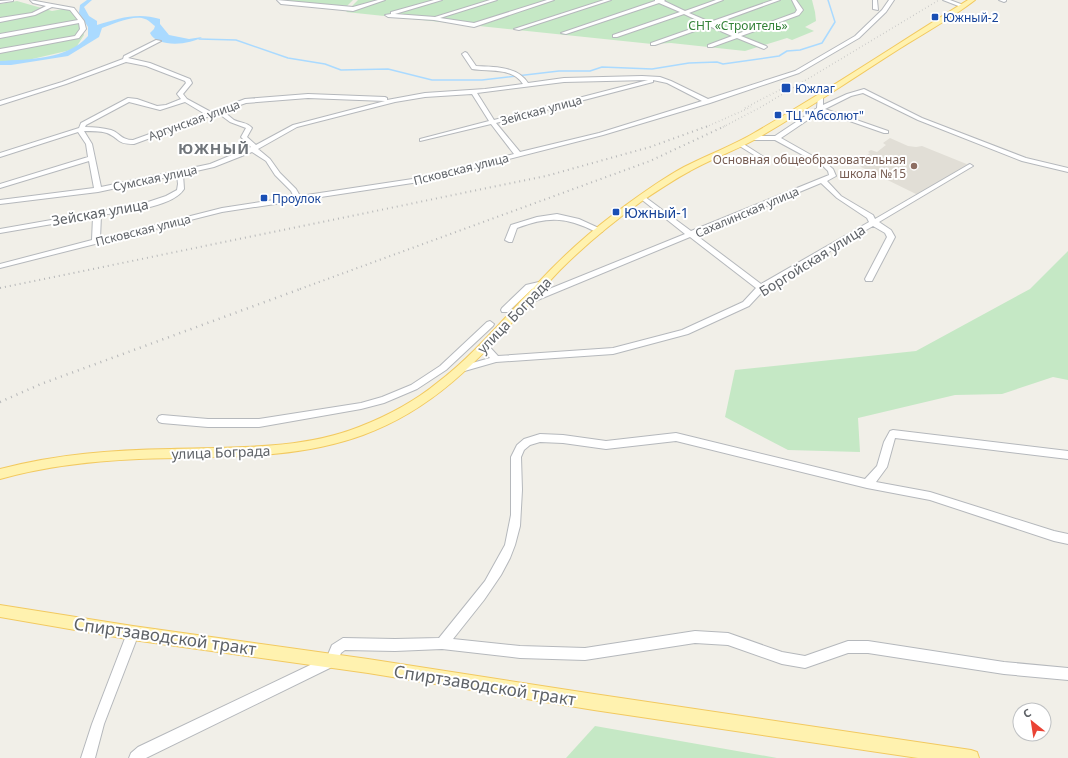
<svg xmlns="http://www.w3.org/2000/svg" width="1068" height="758" font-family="'Noto Sans',sans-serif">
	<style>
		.education { fill: #e1ded6 }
		.green { fill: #c5e8c5 }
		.water { fill: #aadaff }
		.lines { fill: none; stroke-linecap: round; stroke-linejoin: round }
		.stream { stroke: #aadaff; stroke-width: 1.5 }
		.minor-casing { stroke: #b5b8bc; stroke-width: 2 }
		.major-casing { stroke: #f2c960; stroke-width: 2 }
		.minor { fill: #fff; fill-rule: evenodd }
		.major { fill: #fff2af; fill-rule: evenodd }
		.rail-far2 { stroke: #b6b7b8; stroke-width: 1.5; stroke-dasharray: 0.5 3; stroke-linecap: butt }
		.rail-far1 { stroke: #b6b7b8; stroke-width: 2; stroke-dasharray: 1 4; stroke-linecap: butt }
		.rail { stroke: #b6b7b8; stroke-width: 2.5; stroke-dasharray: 1 5; stroke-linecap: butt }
		.transit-dot { fill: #1a4fb4; stroke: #fff; stroke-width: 1.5 }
		.education-dot { fill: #8d6e63; stroke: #fff; stroke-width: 1.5 }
		.labels { text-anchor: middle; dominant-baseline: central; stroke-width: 4; stroke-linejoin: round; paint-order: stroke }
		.far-transit-label { font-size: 12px; fill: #164399; stroke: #fff; text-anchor: start }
		.far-park-label { font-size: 12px; fill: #348238; stroke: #fff }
		.far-street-label { font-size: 12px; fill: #5f6368; stroke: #fff }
		.far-education-label { font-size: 12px; fill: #785e54; stroke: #fff; text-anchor: end }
		.street-label { font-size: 14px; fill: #5f6368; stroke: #fff }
		.transit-label { font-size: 14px; fill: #164399; stroke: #fff; text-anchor: start }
		.far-district-label { font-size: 15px; font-weight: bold; letter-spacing: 1px; fill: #70757a; stroke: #fff }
		.near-street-label { font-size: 17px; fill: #5f6368; stroke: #fff }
	</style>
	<rect width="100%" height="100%" fill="#f1efe8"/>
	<polygon class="education" points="890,138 908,146 916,147 922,146 969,165 918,195 861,167 857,162 870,153 868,152 871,150 877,152 886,145 883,143"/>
	<g class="green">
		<polygon points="277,0 353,0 347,6"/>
		<polygon points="358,0 812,0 815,12 816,21 805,27 814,31 792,40 787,38 745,51 671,43 652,44 346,12"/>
		<polygon points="17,1 52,11 74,7 84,35 75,49 28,60 0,62 0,4"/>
		<polygon points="1068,251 1068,380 1053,377 1002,394 955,395 858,418 860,452 788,450 725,417 735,370 916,351 1030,289"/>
		<polygon points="595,726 777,758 566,758"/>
	</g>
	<path class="water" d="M87 0H92L84 7 89 16 97 21V25C119 18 138 12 160 19V24L169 35 189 39 202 37C190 45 157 48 150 33L154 29 155 26C152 24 149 20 145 19 135 14 112 24 102 28L99 37 68 56 11 65H0V61C29 59 67 60 88 36V27L79 13 80 5Z"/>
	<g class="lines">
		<polyline class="stream" points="199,39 236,40 288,58 325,64 341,70 388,69 432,80 482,80 559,71 590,71 602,67 652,69 689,63 717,62 723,64 779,56 787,51 800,50 822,43 835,22 828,0"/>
		<g class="minor-casing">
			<g id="minor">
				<polygon points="13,0 13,1 0,3 0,1"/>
				<polygon points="30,0 74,8 84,21 86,29 79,38 0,53 0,49 75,36 80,29 79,23 0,38 0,34 78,20 70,10 52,7 35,15 0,22 0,18 32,13 46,6 33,3"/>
				<polygon points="277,0 353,7 378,0 385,0 353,11 281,4"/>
				<polygon points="434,0 442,0 395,14 435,17 490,0 497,0 440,18 474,23 547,0 554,0 474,27 434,20 388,17 385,15 391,14 391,12"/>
				<polygon points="604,0 611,0 519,30 514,29"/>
				<polygon points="655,0 665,0 664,1 685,11 716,0 723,0 689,13 710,22 773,0 780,0 714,24 737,34 795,13 797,10 792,0 796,0 803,10 799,15 741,36 766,46 767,47 764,49 737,38 712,47 708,47 708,45 732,36 709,26 655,45 651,45 651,43 705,24 684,14 617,37 613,37 613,35 680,12 659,3 566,34 561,33 655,1"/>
				<polygon points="873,0 877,0 878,10 873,9"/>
				<path d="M889 0H894L886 12 859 38 799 73 710 103 603 135 419 182 222 212 0 268V264L92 240 93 217 0 233V229L142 204 166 196 177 190 178 184 177 175 98 192 0 204V200L94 188 89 161 0 188V184L88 157 86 144 78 132 0 157V153L79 128 81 123 128 98 137 99 157 106 166 105 181 99 177 94 186 83 185 81 146 66 126 62 66 84 0 105V101L62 82 123 59 124 56 156 40 161 41 128 58 150 63 190 79 192 83 183 94 187 99 211 112 245 99 308 94 385 97 387 98V100L425 93 485 89 523 84C512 67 489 72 472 69L462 54 465 52 467 53 476 66C494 67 517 66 528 83L564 78 642 76 660 77 671 81 708 99 795 71 855 36 882 10ZM648 80 494 120 477 93 564 82ZM653 80 667 83 702 101 599 133 520 152 496 123 653 82ZM472 94 489 121 420 139V141L491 124 514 154 419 178 300 196 296 189 280 173 270 159 258 149 297 127 395 102 425 97ZM308 98 385 101 293 125 256 145 247 137 252 128C247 122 240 123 234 120 230 117 227 114 223 111L246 103ZM129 102 160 110 185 102 205 114 133 140C121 140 120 133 111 130 103 128 94 127 85 127L86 125ZM218 113 230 122 246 128 241 137 251 147 210 164 101 187 92 144 84 131C92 131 100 131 107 133 121 139 116 144 134 144ZM252 152 266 161 275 175 291 191 294 197 222 208 100 239 101 215C122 212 172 208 184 189L183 174 214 167Z"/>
				<polygon points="943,0 950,0 966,6 961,7"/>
				<polygon points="999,0 1006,0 1006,1 1004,2"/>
				<path d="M864 89 922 118 1026 158 1068 168V172L1022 161 918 120 863 93 851 96 825 109 888 131V133H884L821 111 781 138 827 164 833 169 836 176 827 181 841 196 873 215 875 219 968 165 970 164 973 166 879 222 891 230 895 237 872 281H866L865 279 887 237 885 233 873 226 764 290 749 306 688 334 613 354 496 362 461 372 458 371 457 369 458 367 490 358 480 346 484 343 487 344 498 356 613 348 682 330 743 302 756 288 690 237 528 304H522L521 302 522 300 685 234 641 199V197H645L691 231 829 175 828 171 823 166 775 140H751L748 138 751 136H775L817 108 818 95 823 96V105L847 94ZM821 183 837 198 867 218 869 222 761 284 696 235Z"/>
				<polygon points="740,142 742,143 767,159 764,161 762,160 738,145 738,143"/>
				<path d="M557 214 579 219 603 230 602 232H596C566 217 549 216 517 228L512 242H509L505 240 511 225 537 217Z"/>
				<polygon points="543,281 547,284 546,286 532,289 508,312 502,312 501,310 502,308 526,285"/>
				<polygon points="490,321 494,324 493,326 446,370 417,389 384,403 361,409 259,427 208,427 162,423 159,422 157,419 159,416 162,415 208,419 259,419 361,403 382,397 411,385 440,366 487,322"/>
				<polygon points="893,430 1068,451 1068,459 895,438 887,467 876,482 930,492 1054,531 1068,534 1068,544 1054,541 930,500 867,488 676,441 606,449 563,443 540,442 530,445 524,450 521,457 522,490 520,526 515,545 510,558 501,575 484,600 453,639 520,646 585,648 695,631 728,633 782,652 805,656 848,641 868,641 1004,662 1068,668 1068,680 1004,674 868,653 848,653 805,668 782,664 728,645 695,643 585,660 520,658 442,649 395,651 345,650 341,653 336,665 146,758 129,758 131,753 138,747 327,657 332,645 343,638 395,639 439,638 485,581 505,545 511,515 511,457 517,445 524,439 540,434 563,435 606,441 676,433 865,479 877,466 884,442 890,431"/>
				<polygon points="133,628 137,629 139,633 104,724 95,758 81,758 92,724 127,633 129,629"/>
			</g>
		</g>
		<g class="major-casing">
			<g id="major">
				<path d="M968 0H975C952 18 924 33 899 49 852 79 805 111 756 139 734 151 711 159 690 171 673 180 657 191 642 201 613 222 585 245 560 270 498 335 451 403 363 435 292 461 214 456 139 459 92 461 46 466 0 479V469C57 454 113 450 171 449 233 447 301 450 359 427 387 416 414 402 437 383 474 355 504 318 536 285 560 259 586 235 614 214 637 197 660 180 684 167 707 155 732 146 754 133 827 91 897 44 968 0Z"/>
				<polygon points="0,605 133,626 368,659 594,694 971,750 977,752 979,758 918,758 594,710 368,673 133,640 0,617"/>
			</g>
		</g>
		<use href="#minor" class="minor"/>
		<use href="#major" class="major"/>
		<g class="rail-far2">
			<polyline points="745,108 789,85"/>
			<polyline points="706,127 751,107"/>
			<polyline points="723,127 761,107 939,0"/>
		</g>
		<g class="rail-far1">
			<polyline points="0,288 546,176 650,147 708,126"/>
			<polyline points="300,289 650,161 725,126"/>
		</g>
		<polyline class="rail" points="0,402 41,384 303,288"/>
	</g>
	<g class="transit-dot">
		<rect x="931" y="13" width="8" height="8" rx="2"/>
		<rect x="781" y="83" width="10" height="10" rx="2"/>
		<rect x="774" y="111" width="8" height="8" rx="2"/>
		<rect x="260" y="194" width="8" height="8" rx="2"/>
		<rect x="612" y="208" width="8" height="8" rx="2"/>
	</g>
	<circle class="education-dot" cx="914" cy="166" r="4"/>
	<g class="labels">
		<g class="far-transit-label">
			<text x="943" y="17">Южный-2</text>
			<text x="795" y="88">Южлаг</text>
			<text x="786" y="115">ТЦ "Абсолют"</text>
			<text x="272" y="198">Проулок</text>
		</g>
		<g class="far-park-label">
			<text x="738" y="25">СНТ «Строитель»</text>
		</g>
		<g class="far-street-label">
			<text transform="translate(541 110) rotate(-15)">Зейская улица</text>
			<text transform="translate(194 120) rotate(-20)">Аргунская улица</text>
			<text transform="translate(461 169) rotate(-14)">Псковская улица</text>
			<text transform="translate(155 178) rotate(-12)">Сумская улица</text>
			<text transform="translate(747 212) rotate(-23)">Сахалинская улица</text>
			<text transform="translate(143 230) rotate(-14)">Псковская улица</text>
		</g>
		<g class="far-education-label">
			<text x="906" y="159">Основная общеобразовательная<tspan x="906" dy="14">школа №15</tspan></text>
		</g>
		<g class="street-label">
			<text transform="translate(100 212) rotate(-10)">Зейская улица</text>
			<text transform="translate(812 260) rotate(-32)">Боргойская улица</text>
			<text transform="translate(514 315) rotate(-46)">улица Бограда</text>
			<text transform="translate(221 452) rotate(-2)">улица Бограда</text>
		</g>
		<g class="transit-label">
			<text x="624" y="212">Южный-1</text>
		</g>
		<g class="far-district-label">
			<text x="214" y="148">ЮЖНЫЙ</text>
		</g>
		<g class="near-street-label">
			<text transform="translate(165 636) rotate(8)">Спиртзаводской тракт</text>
			<text transform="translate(485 685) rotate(9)">Спиртзаводской тракт</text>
		</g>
	</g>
	<g transform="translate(1032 722) rotate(330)"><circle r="19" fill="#ffffff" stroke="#bfc1c3"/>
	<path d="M0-3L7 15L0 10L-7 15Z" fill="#ea4335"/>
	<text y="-6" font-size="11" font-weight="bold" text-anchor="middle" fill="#5f6368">С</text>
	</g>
</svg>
